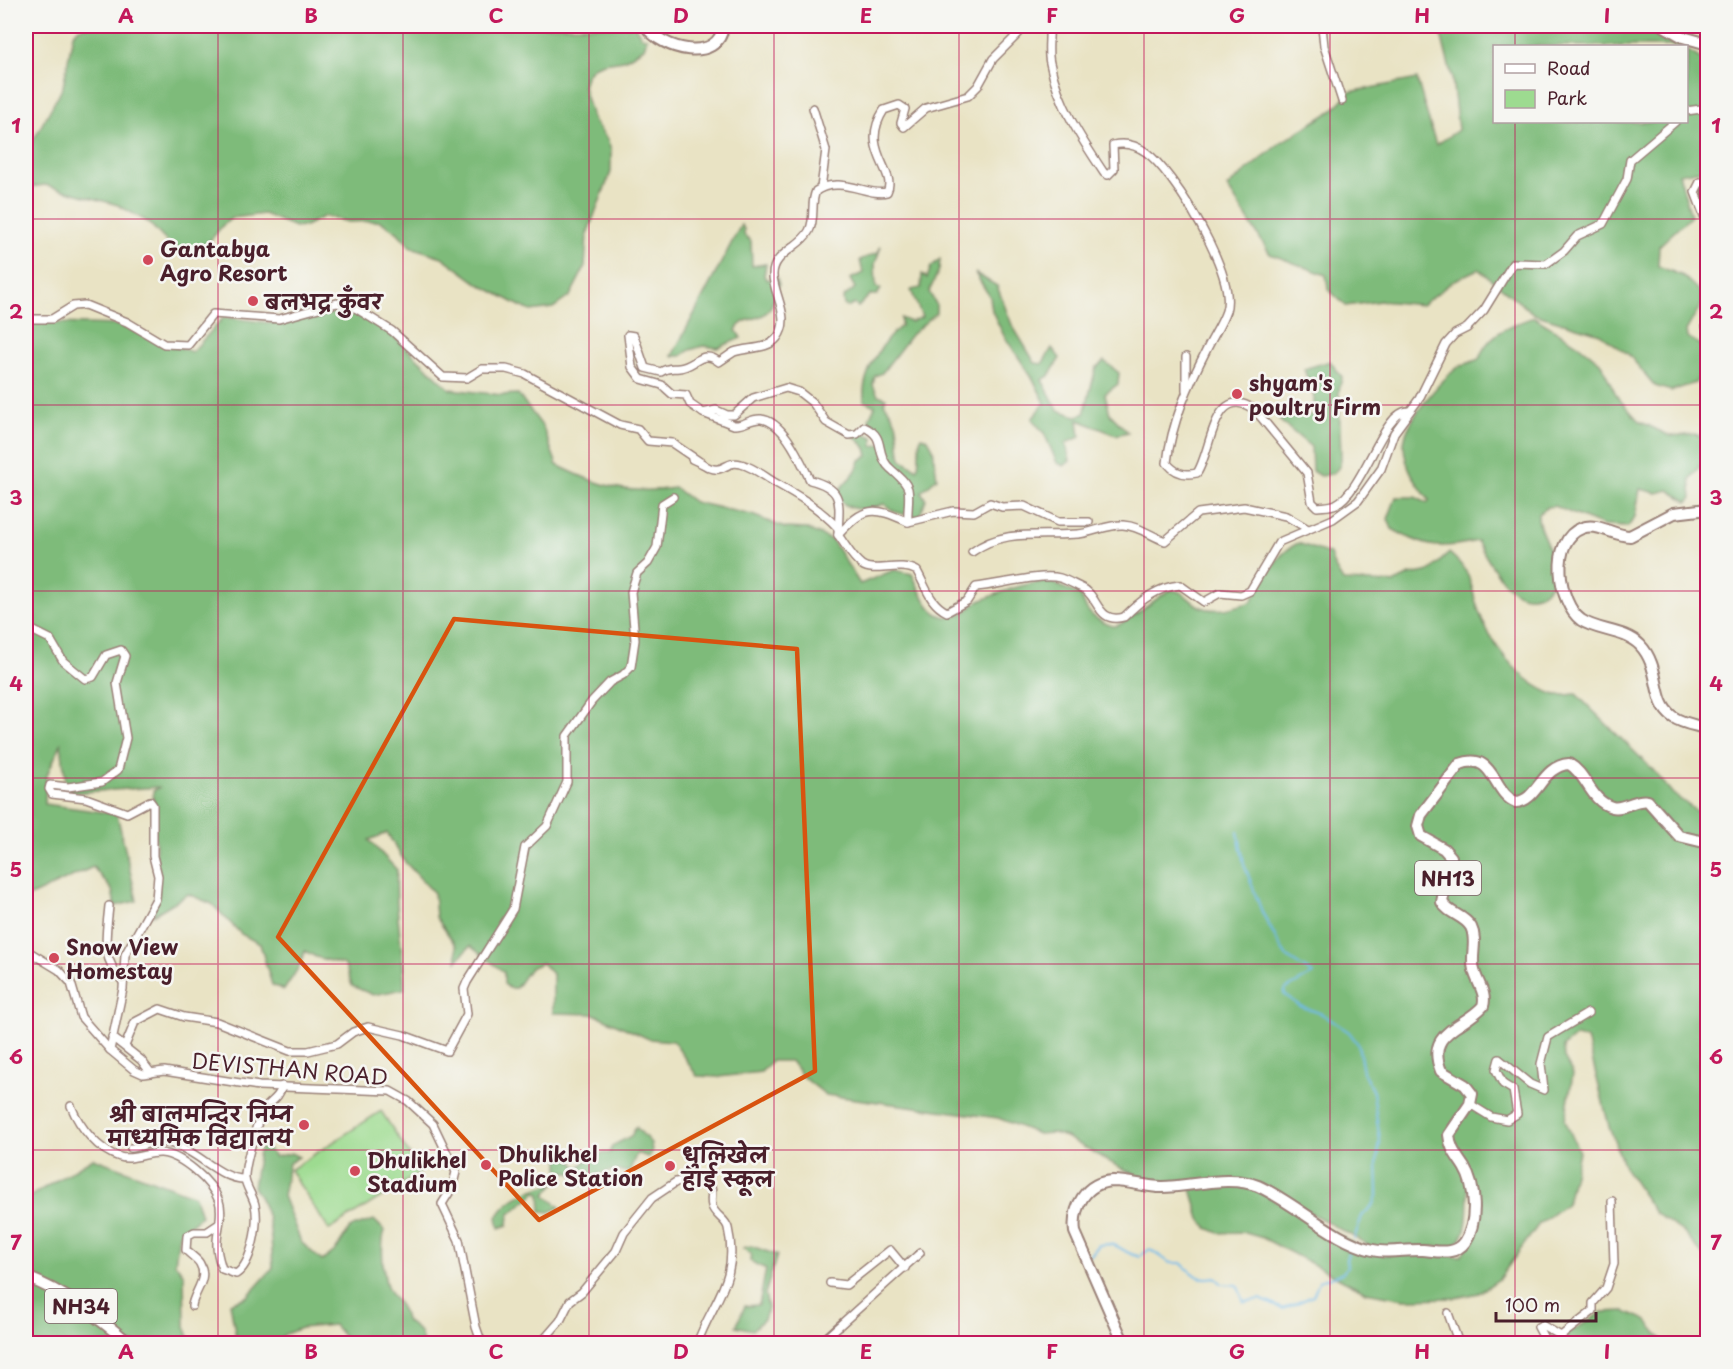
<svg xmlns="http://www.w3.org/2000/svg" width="1733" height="1369" font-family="'Playpen Sans','Playpen Sans Deva',sans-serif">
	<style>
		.green { fill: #9ddb90; stroke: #747d5e; stroke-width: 1.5 }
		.forest { fill: #7ebb7a; stroke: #646d52; stroke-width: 1.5 }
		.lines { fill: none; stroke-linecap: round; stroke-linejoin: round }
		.stream { stroke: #72bbea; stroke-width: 2 }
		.minor-casing { stroke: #9a8178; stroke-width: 10 }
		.trunk-casing { stroke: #9a8178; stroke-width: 14 }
		.minor { stroke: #fff; stroke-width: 7 }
		.trunk { stroke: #fff; stroke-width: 10 }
		.marked { fill: none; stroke: #d8530f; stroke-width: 4.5; stroke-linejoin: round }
		.grid { fill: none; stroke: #c2185b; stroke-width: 1.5; stroke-opacity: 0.55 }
		.poi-dot { fill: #d1495b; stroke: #f6f6f2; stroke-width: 2 }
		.labels { text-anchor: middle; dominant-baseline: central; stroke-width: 5; stroke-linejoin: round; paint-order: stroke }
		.shield { fill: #f6f6f2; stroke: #7e6067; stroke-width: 1.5 }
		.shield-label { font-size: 20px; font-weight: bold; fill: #4a1f2b }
		.poi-label { font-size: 21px; font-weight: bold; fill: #4a1f2b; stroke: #f6f6f2; text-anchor: start }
		.street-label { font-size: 21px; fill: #4a1f2b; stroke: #f6f6f2 }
		.neatline { fill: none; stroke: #c2185b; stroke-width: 2 }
		.grid-label { font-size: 20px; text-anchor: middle; font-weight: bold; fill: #c2185b }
	</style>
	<rect width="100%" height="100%" fill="#f6f6f2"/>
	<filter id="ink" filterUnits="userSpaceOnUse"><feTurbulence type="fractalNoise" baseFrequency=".0167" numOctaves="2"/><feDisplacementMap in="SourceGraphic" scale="12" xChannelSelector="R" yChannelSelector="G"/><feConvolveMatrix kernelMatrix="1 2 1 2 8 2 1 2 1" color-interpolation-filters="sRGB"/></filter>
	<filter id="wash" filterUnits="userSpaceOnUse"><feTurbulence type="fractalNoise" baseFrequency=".008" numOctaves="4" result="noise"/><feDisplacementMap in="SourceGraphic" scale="24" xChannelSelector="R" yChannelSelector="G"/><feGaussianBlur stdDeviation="1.35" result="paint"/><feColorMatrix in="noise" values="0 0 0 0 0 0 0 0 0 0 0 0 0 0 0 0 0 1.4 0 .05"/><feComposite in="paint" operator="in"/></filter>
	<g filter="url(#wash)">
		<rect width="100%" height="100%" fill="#e9e3c4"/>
		<polygon class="green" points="381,1111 421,1172 329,1230 290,1170"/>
		<g class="forest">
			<polygon points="88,26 635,26 641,36 647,38 644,48 624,60 604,63 593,67 586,76 583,87 593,120 607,139 611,150 611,172 587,234 585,267 570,296 553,308 531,311 522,307 479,284 442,257 411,247 397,232 380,221 348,222 325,216 305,226 295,227 264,214 232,218 223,225 209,242 190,253 170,245 148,222 118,205 45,185 30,187 26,184 26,153 63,87 73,34 79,28"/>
			<polygon points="1443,26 1657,26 1681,46 1494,46 1494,122 1686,122 1687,50 1707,63 1707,169 1679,174 1691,216 1659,246 1658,266 1683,276 1701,293 1702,303 1686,331 1687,337 1698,343 1707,355 1703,374 1695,383 1671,391 1655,386 1629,355 1600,334 1534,314 1478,269 1455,280 1422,305 1380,301 1346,306 1328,289 1326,275 1270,254 1227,187 1280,143 1333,110 1350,92 1417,79 1436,145 1458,130 1452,78 1441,34"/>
			<path d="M741 225 744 229V235L751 241 752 266 766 264 764 276 767 280 777 278 779 285C775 294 774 306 766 313 756 321 743 317 736 330L741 338 718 348 703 346 690 350 681 356H672Z"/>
			<polygon points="881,246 875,264 876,287 881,289 877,295 870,295 858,307 854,304 849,307 844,305 843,298 855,288 850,279 863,273 860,260 877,253"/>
			<path d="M940 259 939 270 929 292 936 304V313L911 335 882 373 875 376 873 385 878 395 886 398 884 403C903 426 896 434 901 459L917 469C921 459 917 448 921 437L928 439 933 448 937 478 921 492 926 499 920 515 916 517 895 512 884 504C866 511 848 513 836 496 842 482 857 476 860 460L868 456 866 448 854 436 859 431 873 437V446L886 444 880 430 870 425 869 419 875 406 864 401C861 375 881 342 901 326V318L911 322 922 317 911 290 921 288 922 274 927 278 931 267Z"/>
			<polygon points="975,273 997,286 1012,325 1035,363 1042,364 1052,348 1060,358 1049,376 1042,380 1058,410 1076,416 1084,414 1096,368 1104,361 1119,373 1118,384 1105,394 1110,414 1128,432 1116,435 1078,420 1080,437 1066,443 1070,461 1064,466 1057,463 1044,433 1032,419 1045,403 1033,379 1004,336 992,311 990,297"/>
			<path d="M347 311 383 326 450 389 502 395 518 394 543 427 557 465C599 486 627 495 675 488L694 502 752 515 785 528 807 529 832 540 860 584 894 570 912 574C922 594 932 627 961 614 968 611 973 604 980 601 998 593 1027 582 1047 582 1057 583 1071 592 1081 596 1085 608 1089 615 1101 621 1105 623 1110 626 1114 626 1122 627 1159 596 1170 590 1184 590 1188 600 1199 606 1216 614 1234 607 1251 602 1266 579 1273 556 1298 543L1330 554 1334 566 1343 581 1393 583 1410 575 1430 571 1449 553C1473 573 1469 582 1478 609 1490 644 1518 680 1553 694 1559 697 1569 694 1576 694L1653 770 1673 794 1707 819V1260L1683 1232 1655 1213 1624 1167 1609 1126 1587 1039 1576 1036 1563 1047 1564 1058 1573 1074 1565 1120 1579 1152 1567 1203 1539 1224 1499 1279 1479 1293 1455 1298 1405 1299 1366 1292 1263 1238 1242 1232 1219 1233 1207 1228 1200 1219 1191 1189 1243 1186 1257 1190 1367 1251 1383 1255 1413 1253 1461 1256C1480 1232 1479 1219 1478 1190L1468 1189C1467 1209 1471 1235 1453 1247L1370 1246 1257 1183C1227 1176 1196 1186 1166 1183 1131 1179 1096 1153 1066 1137L1053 1133 1038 1134 998 1118 826 1095 802 1076 791 1061H772L761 1072 719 1077 697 1076 673 1041 649 1039 594 1014 553 1013V975L542 963 530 968 516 988H509L504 984V972L470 946 457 961 456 946 436 917 434 893 405 862 387 833 369 840 397 870C394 912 404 948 404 989L373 995 352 986 345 965 316 957 305 951 299 967 284 990 272 985 260 944 241 934 212 904 188 894 153 915 157 872 153 791 160 787 67 793 61 744 46 777 45 804 117 814 137 901 115 906 112 890 93 867 26 898V322L117 325 192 352 224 317 271 323Z"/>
			<path d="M1534 317 1579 345 1600 362 1618 398 1639 421 1670 436 1695 434 1707 439V457L1690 479 1692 498 1688 502 1669 490 1657 493 1640 489 1635 517 1628 527 1603 526 1554 506 1548 507 1538 514C1537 532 1554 549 1554 568 1554 578 1552 586 1543 592 1512 611 1490 562 1477 541 1439 550 1426 548 1392 529L1388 519 1396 497H1415L1427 503 1429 500C1417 484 1405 468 1404 447 1402 424 1440 381 1457 368 1464 364 1472 362 1479 359 1488 333 1509 326 1534 317Z"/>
			<path d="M1330 361 1342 377 1339 391 1341 460C1339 472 1332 475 1320 476L1312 471 1311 447 1279 420 1281 416 1314 415V397L1304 369Z"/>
			<path d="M636 1127 651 1143 652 1152 648 1157 637 1153 629 1172C611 1169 595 1171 583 1186L573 1174 559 1170V1158L571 1159 578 1169 592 1154 610 1153 612 1146 631 1136Z"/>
			<path d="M264 1145 275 1157 291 1153 299 1157 289 1163 283 1196 301 1242 322 1261 336 1250 350 1228 374 1220 385 1231C380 1243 383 1280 389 1291 397 1305 401 1301 405 1320L420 1332 423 1343H349L334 1325 301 1328 283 1335 280 1343H237L230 1303 247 1297 273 1268C271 1237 272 1213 253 1187L259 1151Z"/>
			<polygon points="93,1158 195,1196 201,1216 179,1235 175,1263 184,1275 185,1326 191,1343 26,1344 26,1199"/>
			<path d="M555 1183 545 1195 560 1207 550 1212 541 1211 540 1193 536 1192 509 1215 508 1225 499 1228 497 1217C509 1196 533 1189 555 1183Z"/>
			<polygon points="751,1246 777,1255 765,1294 768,1308 764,1319 752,1330 736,1326 745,1306 759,1305 766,1269 750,1261 751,1254 743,1248"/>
			<polygon points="1625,1311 1646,1320 1666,1344 1552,1344 1602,1312"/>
		</g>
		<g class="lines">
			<g class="stream">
				<polyline points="1238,832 1244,864 1262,912 1280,946 1287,957 1313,974 1286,989 1284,994 1300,1006 1322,1014 1349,1032 1358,1044 1363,1072 1373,1092 1380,1141 1377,1162 1378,1193 1374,1204 1362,1216 1354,1239"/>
				<path d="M1090 1256 1099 1245C1123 1241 1121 1255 1140 1256L1150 1249 1170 1263H1181C1192 1274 1199 1281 1215 1277L1222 1284 1237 1285 1244 1302 1260 1299 1283 1309 1313 1296 1319 1281 1343 1273 1347 1266 1346 1259 1351 1247"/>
			</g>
		</g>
	</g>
	<g filter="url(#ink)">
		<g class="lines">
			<g class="minor-casing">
				<g id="minor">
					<path d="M1049 26C1050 38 1047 51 1050 63 1058 104 1082 140 1104 173L1108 175 1114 169 1113 145C1139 139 1156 159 1171 179 1190 204 1236 279 1226 311 1222 323 1214 335 1208 347 1190 382 1171 423 1167 463 1175 473 1184 476 1197 473 1212 451 1213 381 1255 410L1307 473 1312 502 1317 507C1323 506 1330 507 1336 504 1364 490 1383 411 1408 411"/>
					<polyline points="1322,26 1324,46 1342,101"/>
					<polyline points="813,108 826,150 821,188"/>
					<polyline points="1686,111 1701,109 1708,114"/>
					<polyline points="1708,184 1700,182 1695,192 1708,226"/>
					<polyline points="26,319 52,319 73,306 85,305 127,322 164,344 188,345 213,314 279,319 337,303 357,309 392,331 443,377 467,378 482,369 506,369 525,374 620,425 638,429 648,441 672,443 703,464 692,459"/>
					<polyline points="1186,357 1186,390"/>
					<path d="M703 413 690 404 686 395 672 394 662 385 641 379 632 367 628 335 634 336 645 368 661 372C668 367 672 369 679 368 695 367 702 348 719 362 724 359 729 355 734 352 748 347 767 350 777 338 792 319 774 295 773 276 772 253 800 248 809 231 816 218 810 203 816 191 840 175 869 197 887 192 898 171 858 150 884 110L899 105 905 109 901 123 904 127 926 108 968 96 978 86 993 59 1019 33 1022 26"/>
					<path d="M703 464C723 478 725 459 741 464 753 467 764 476 774 482 799 496 818 507 838 528"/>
					<path d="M908 522C907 511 910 498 908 489 905 479 894 473 887 465 875 449 886 437 864 427L857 434 849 435 826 422 813 403 799 392 786 388 753 398 734 415H727L716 410 703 413 734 425C744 426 751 418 761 419 784 421 801 462 810 480 845 489 839 503 838 535 845 544 852 558 862 565 874 574 899 561 917 571 926 587 930 604 947 612L967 601 976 587C998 585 1041 573 1060 578 1067 580 1075 585 1082 588 1098 594 1097 625 1124 617 1140 601 1157 587 1180 585L1204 602 1220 593 1241 595 1250 591 1279 542 1333 519 1358 501 1381 469 1394 433 1419 399 1446 344 1455 334 1467 328 1484 310 1513 263 1546 264 1564 251 1577 236 1603 224 1627 179 1630 160 1675 122"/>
					<path d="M838 535C865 506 873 506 908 522L953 511 974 512 990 503 1002 507 1024 506 1058 522H1089"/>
					<path d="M972 552C1005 528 1040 537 1078 534 1092 533 1108 524 1123 525 1139 526 1151 536 1165 541L1198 513 1244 507 1286 516 1308 529"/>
					<polyline points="26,627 50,639 63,661 85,679 93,677 106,655 121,650 125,656 117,683 126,738 118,770 102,782 68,787 50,785 49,789 52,794 86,798 127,813 150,801 153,805 153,856 158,876 156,899 125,955 123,989 110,1050 134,1070 143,1074 164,1071 259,1086 390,1091 408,1101 433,1124 456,1172 452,1188 442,1204 459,1240 476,1327 482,1344"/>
					<path d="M109 906C106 939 100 956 123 982"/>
					<polyline points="26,950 59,970 71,983 81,1017 110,1050"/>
					<polyline points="112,1037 141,1060 151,1073"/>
					<polyline points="125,1046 135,1022 160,1009 184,1017 217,1022 290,1051 308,1051 337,1044 353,1032 368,1027 403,1035 447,1051 467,1014 464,989 467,982 513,909 525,847 547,826 567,782 567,736 592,701 610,682 623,675 631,667 635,640 631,592 637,573 648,563 657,547 662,504 673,497"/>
					<polyline points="1470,1104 1491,1117 1507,1120 1517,1114 1513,1090 1503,1084 1496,1070 1499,1059 1530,1084 1544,1090 1541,1064 1548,1037 1588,1013"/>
					<path d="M71 1106C79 1126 98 1151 120 1157 133 1161 148 1152 161 1153 182 1155 212 1182 219 1201 224 1215 216 1232 217 1246 217 1254 220 1262 222 1269L236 1274C252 1264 259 1223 255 1205 253 1196 246 1187 245 1179 244 1167 257 1121 263 1111 270 1101 279 1099 282 1086"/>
					<path d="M131 1148C142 1147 152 1140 163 1142 194 1145 218 1180 245 1179"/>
					<polyline points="830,1283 846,1285 890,1250 905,1268"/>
					<path d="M192 1306C193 1293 209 1279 200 1264 198 1259 190 1255 186 1250L187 1236 194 1232H207L219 1224"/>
					<polyline points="1448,1313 1459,1344"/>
					<polyline points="26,1341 27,1344"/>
					<path d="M540 1344 560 1321 570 1301 582 1292 616 1251 624 1233 652 1198 676 1182 687 1180 711 1187C713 1193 710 1200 712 1206 714 1215 726 1219 728 1228 740 1280 712 1301 697 1344"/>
					<polyline points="819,1344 920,1253"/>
					<polyline points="1547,1344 1538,1327 1542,1325 1561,1336 1593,1311 1593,1303 1606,1288 1614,1264 1612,1201"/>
				</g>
			</g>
			<g class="trunk-casing">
				<g id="trunk">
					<path d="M646 26C661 50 719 64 723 26"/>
					<polyline points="1664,26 1683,37 1708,44"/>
					<polyline points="1708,190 1708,197"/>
					<polyline points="1708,309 1708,326"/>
					<path d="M1708 509 1674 513 1630 536C1614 536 1598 522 1582 528 1549 540 1558 603 1581 620 1599 632 1624 629 1640 645 1662 668 1651 702 1673 717 1683 724 1696 725 1708 729"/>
					<path d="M26 1277C65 1292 98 1317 130 1344"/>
					<path d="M1124 1344 1075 1232C1072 1208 1085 1182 1113 1181 1129 1181 1146 1187 1162 1187 1192 1187 1229 1174 1258 1186 1296 1203 1333 1241 1373 1250 1390 1254 1406 1249 1423 1250 1437 1251 1455 1256 1465 1242 1478 1222 1476 1187 1464 1167 1457 1156 1450 1149 1449 1135L1470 1104 1472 1094 1465 1085 1441 1071C1425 1031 1464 1028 1483 1006 1487 993 1477 983 1474 970 1470 956 1478 941 1471 927 1464 915 1448 914 1442 902L1451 857 1444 849 1421 836 1418 826 1421 815 1460 764C1495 751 1492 793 1516 802 1538 801 1541 766 1569 764 1587 774 1590 801 1612 807 1624 810 1636 798 1648 801L1679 836 1708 843"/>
				</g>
			</g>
			<use href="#minor" class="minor"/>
			<use href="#trunk" class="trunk"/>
		</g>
	</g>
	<path class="marked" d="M454 619 797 649 815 1071 539 1220 278 937Z"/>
	<path class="grid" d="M218 26V1344M403 26V1344M589 26V1344M774 26V1344M959 26V1344M1144 26V1344M1330 26V1344M1515 26V46M1515 122V1344M26 219H1708M26 405H1708M26 591H1708M26 778H1708M26 964H1708M26 1150H1708"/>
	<g class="poi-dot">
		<circle cx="148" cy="260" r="6"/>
		<circle cx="253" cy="301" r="6"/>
		<circle cx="1237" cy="394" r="6"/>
		<circle cx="54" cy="958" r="6"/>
		<circle cx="304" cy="1125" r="6"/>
		<circle cx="486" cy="1165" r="6"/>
		<circle cx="670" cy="1166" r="6"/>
		<circle cx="355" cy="1171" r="6"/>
	</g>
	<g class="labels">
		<g class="shield">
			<rect x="1415" y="861" width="66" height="34" rx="4.5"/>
			<rect x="45" y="1289" width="72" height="34" rx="4.5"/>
		</g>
		<g class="shield-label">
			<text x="1448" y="878">NH13</text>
			<text x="81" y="1306">NH34</text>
		</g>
		<g class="poi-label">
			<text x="160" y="248">Gantabya<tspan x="160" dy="24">Agro Resort</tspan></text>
			<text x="265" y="301">बलभद्र कुँवर</text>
			<text x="1249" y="382">shyam's<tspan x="1249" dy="24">poultry Firm</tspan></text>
			<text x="66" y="946">Snow View<tspan x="66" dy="24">Homestay</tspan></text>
			<text x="292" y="1113" text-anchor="end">श्री बालमन्दिर निम्न<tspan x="292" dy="24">माध्यमिक विद्यालय</tspan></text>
			<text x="498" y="1153">Dhulikhel<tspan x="498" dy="24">Police Station</tspan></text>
			<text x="682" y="1154">धुलिखेल<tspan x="682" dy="24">हाई स्कूल</tspan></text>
			<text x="367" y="1159">Dhulikhel<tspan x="367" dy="24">Stadium</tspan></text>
		</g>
		<g class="street-label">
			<text transform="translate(290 1068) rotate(5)">DEVISTHAN ROAD</text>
		</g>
	</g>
	<rect width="1733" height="1369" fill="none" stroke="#f6f6f2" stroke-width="66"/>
	<rect x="1493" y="45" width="195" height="78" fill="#f6f6f2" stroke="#b1a0a2" stroke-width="1.5"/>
	<rect x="1505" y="64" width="30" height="9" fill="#ffffff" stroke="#b1a0a2" stroke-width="1.5"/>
	<text x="1547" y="75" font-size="18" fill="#4a1f2b">Road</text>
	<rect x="1505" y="90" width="30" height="18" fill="#9ddb90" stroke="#b1a0a2" stroke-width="1.5"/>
	<text x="1547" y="105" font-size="18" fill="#4a1f2b">Park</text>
	<path d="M1496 1312v9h100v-9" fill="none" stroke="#4a1f2b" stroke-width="3"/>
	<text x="1505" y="1312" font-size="18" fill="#4a1f2b" stroke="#f6f6f2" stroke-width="4.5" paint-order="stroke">100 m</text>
	<rect x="33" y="33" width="1667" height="1303" class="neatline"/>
	<g class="grid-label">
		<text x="126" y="23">A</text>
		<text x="311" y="23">B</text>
		<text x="496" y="23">C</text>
		<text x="681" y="23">D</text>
		<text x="866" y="23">E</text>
		<text x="1052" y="23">F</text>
		<text x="1237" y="23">G</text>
		<text x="1422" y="23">H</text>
		<text x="1607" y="23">I</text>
		<text x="16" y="133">1</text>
		<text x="1716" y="133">1</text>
		<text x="16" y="319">2</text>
		<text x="1716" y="319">2</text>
		<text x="16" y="505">3</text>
		<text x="1716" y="505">3</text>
		<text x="16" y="691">4</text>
		<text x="1716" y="691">4</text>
		<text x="16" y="877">5</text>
		<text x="1716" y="877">5</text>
		<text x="16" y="1064">6</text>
		<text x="1716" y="1064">6</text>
		<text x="16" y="1250">7</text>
		<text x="1716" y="1250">7</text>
		<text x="126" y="1359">A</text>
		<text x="311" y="1359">B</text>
		<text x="496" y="1359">C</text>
		<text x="681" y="1359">D</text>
		<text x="866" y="1359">E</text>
		<text x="1052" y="1359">F</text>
		<text x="1237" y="1359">G</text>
		<text x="1422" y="1359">H</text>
		<text x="1607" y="1359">I</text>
	</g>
</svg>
